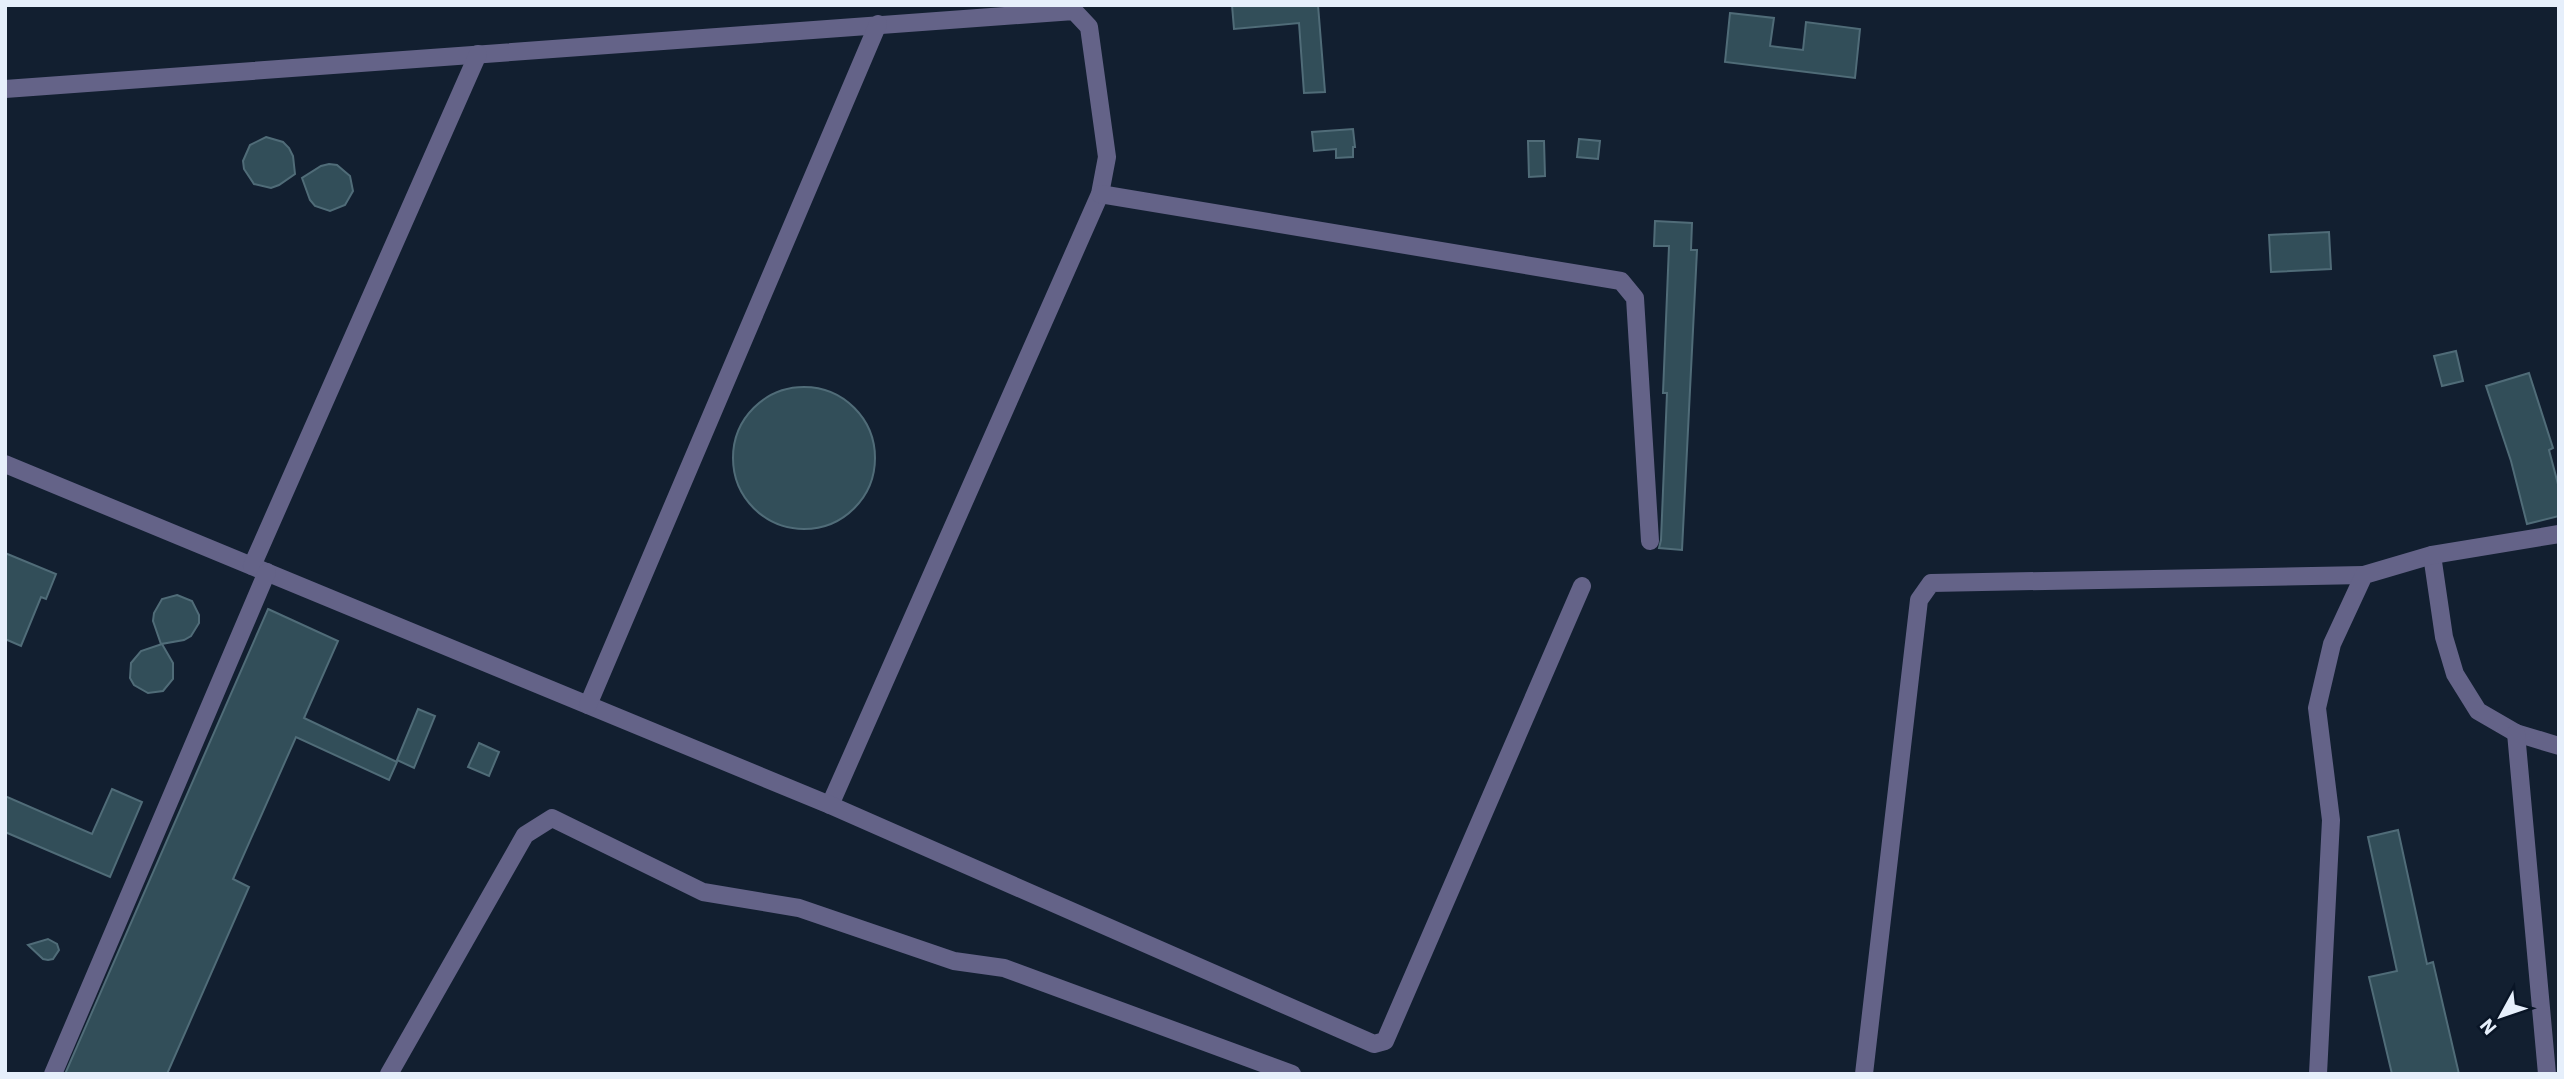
<svg xmlns="http://www.w3.org/2000/svg" width="2564" height="1079" font-family="'IBM Plex Sans',sans-serif">
	<style>
		.building { fill: #324e59; stroke: #506c78; stroke-width: 2 }
		.lines { fill: none; stroke-linecap: round; stroke-linejoin: round }
		.minor { stroke: #646388; stroke-width: 18 }
	</style>
	<rect width="100%" height="100%" fill="#121f30"/>
	<g class="building">
		<polygon points="1232,5 1318,5 1325,92 1304,93 1299,23 1234,29"/>
		<polygon points="1730,13 1774,18 1770,46 1803,50 1806,22 1860,29 1855,78 1725,62"/>
		<polygon points="1353,129 1355,147 1353,147 1353,157 1336,158 1336,149 1314,151 1312,132"/>
		<polygon points="266,137 283,142 289,148 293,156 295,174 279,185 271,188 254,184 244,169 243,161 250,145"/>
		<polygon points="1579,139 1600,141 1598,159 1577,157"/>
		<polygon points="1528,141 1544,141 1545,176 1529,177"/>
		<polygon points="329,164 337,165 350,176 353,191 345,205 330,211 315,206 310,200 302,178 321,166"/>
		<polygon points="1655,221 1692,223 1691,250 1697,250 1682,550 1659,548 1661,540 1667,393 1663,393 1669,246 1654,246"/>
		<polygon points="2329,232 2331,269 2271,272 2269,235"/>
		<polygon points="2456,351 2463,381 2442,386 2434,356"/>
		<polygon points="2529,373 2553,448 2549,450 2559,488 2559,516 2527,524 2511,461 2486,386"/>
		<circle cx="804" cy="458" r="71"/>
		<polygon points="5,553 56,574 46,599 41,597 21,646 5,639"/>
		<polygon points="177,595 192,601 199,615 199,623 191,636 184,640 161,644 153,621 154,613 162,599"/>
		<polygon points="268,609 338,641 304,718 397,762 389,780 296,737 233,879 249,887 167,1074 65,1074"/>
		<polygon points="162,644 173,663 173,679 163,691 148,693 134,685 130,678 131,663 141,651"/>
		<polygon points="418,709 435,716 414,768 397,760"/>
		<polygon points="479,743 499,752 489,776 468,767"/>
		<polygon points="112,789 142,802 110,877 5,832 5,796 92,834"/>
		<polygon points="2398,830 2427,964 2433,962 2459,1074 2392,1074 2369,977 2397,971 2368,837"/>
		<polygon points="48,939 57,944 59,950 53,959 48,960 43,959 28,945"/>
	</g>
	<g class="lines">
		<g class="minor">
			<polyline points="5,89 1074,11 1089,27 1107,157 1100,194 830,805"/>
			<polyline points="1100,194 1621,281 1635,298 1650,541"/>
			<polyline points="5,464 830,805 1374,1044 1385,1041 1582,586"/>
			<polyline points="2432,555 2444,637 2455,674 2478,711 2516,733 2559,746"/>
			<polyline points="252,566 478,54"/>
			<polyline points="588,705 878,24"/>
			<polyline points="2516,733 2547,1074"/>
			<polyline points="53,1074 267,572"/>
			<polyline points="389,1074 525,835 552,818 703,892 799,908 954,961 1004,968 1292,1074"/>
			<polyline points="1864,1074 1919,600 1931,583 2364,575"/>
			<polyline points="2318,1074 2331,820 2317,708 2332,644 2364,575 2432,555 2559,534"/>
		</g>
	</g>
	<rect width="2564" height="1079" fill="none" stroke="#e6effb" stroke-width="14"/>
	<g transform="translate(2501 1016) rotate(230)" stroke="#091526" stroke-width="5" paint-order="stroke">
	<path d="M0-5L12 26L0 18L-12 26Z" fill="#e6effb"/>
	<text y="-10" font-size="19" font-weight="bold" text-anchor="middle" fill="#e6effb">N</text>
	</g>
</svg>
